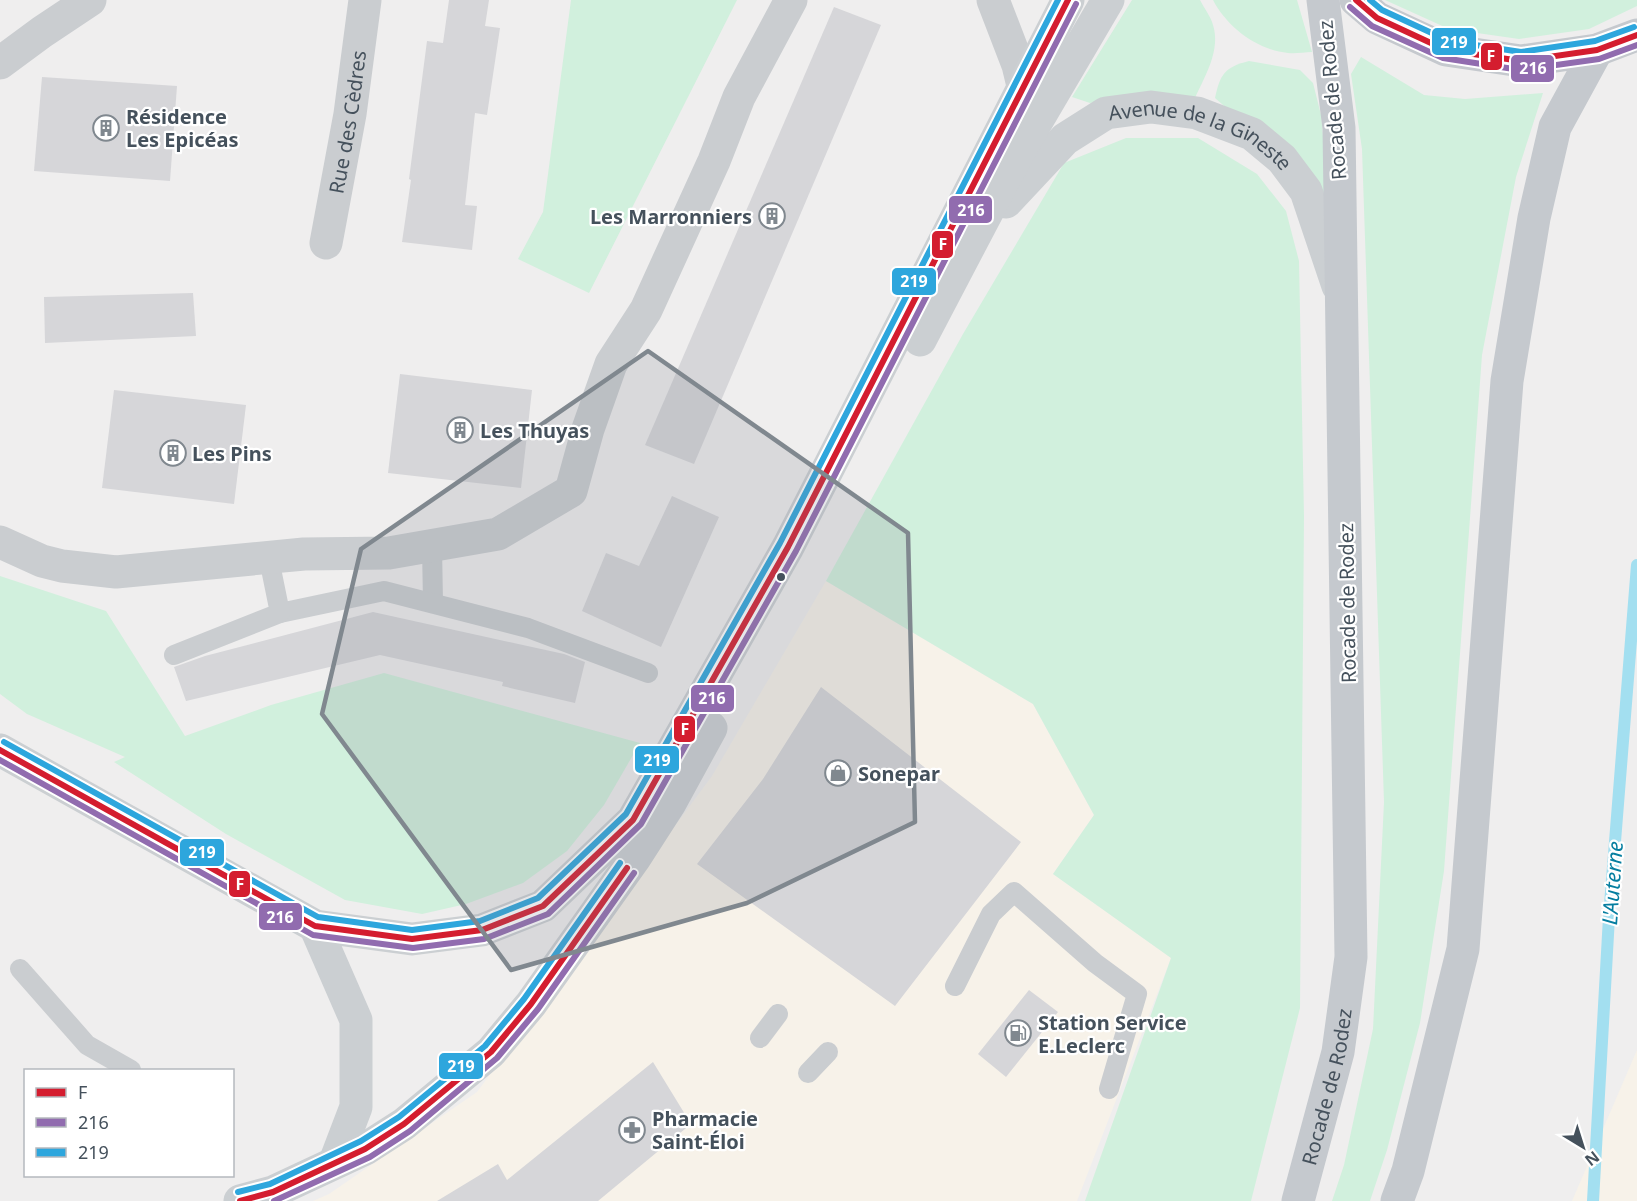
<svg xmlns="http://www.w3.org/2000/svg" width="1637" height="1201" font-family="'Noto Sans',sans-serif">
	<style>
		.commercial { fill: #f7f2e9 }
		.green { fill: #d1f0dd }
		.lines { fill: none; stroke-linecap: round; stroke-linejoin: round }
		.stream { stroke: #a3dff0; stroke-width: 12 }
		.building { fill: #d6d6d9 }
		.service { stroke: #cacdd0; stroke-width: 20 }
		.minor { stroke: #cacdd0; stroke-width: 33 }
		.secondary { stroke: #cbcfd2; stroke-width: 33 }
		.primary { stroke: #c5c9ce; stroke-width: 33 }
		.bus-1-casing { stroke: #fff; stroke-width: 10 }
		.bus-2-casing { stroke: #fff; stroke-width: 10 }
		.bus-3-casing { stroke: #fff; stroke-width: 10 }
		.bus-1 { stroke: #d41d2f; stroke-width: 6 }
		.bus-2 { stroke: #916caf; stroke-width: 6 }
		.bus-3 { stroke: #2da6dd; stroke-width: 6 }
		.marked { fill: #80888f; fill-opacity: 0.2; stroke: #80888f; stroke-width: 4.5; stroke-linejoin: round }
		.bus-dot { fill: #45515c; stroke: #fff; stroke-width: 2 }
		.labels { text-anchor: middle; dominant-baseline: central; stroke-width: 4.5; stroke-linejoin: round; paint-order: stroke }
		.street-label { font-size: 20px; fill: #45515c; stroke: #fff }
		.poi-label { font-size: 20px; font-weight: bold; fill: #45515c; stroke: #fff; text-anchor: start }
		.water-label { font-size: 21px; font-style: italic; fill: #057ea0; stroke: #fff }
		.line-badge { stroke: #fff; stroke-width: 2 }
		.badge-label { font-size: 16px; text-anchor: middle; font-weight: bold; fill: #fff }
	</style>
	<rect width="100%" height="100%" fill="#efeeee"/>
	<g class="commercial">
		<polygon points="826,581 1033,704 1094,815 1053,874 1171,958 1077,1201 313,1201 329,1194 477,1092 712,776"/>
		<polygon points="1637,1050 1637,1201 1572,1201"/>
	</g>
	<g class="green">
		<polygon points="571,0 737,0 589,293 518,259 543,212"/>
		<path d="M1132 0H1200C1204 8 1211 17 1213 25 1221 50 1205 76 1195 98L1124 97 1090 103 1072 97Z"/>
		<path d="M1213 0H1297L1312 52C1304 52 1296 54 1288 53 1257 50 1227 27 1213 0Z"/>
		<polygon points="1385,0 1637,0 1637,6 1589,29 1519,39 1449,29"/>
		<polygon points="1361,57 1424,95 1465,99 1543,93 1516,177 1482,355 1444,871 1420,1023 1387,1150 1370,1201 1332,1201 1344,1165 1373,1029 1384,802 1362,149 1351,74"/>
		<path d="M1249 61 1300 70 1313 83 1321 115 1328 189 1324 193 1215 98C1220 74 1225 67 1249 61Z"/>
		<polygon points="1126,138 1198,138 1257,174 1286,211 1299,261 1304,516 1300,1008 1251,1201 1085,1201 1171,958 1053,874 1094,815 1033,704 826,581 963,334 1064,163"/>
		<polygon points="0,576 106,611 185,736 271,705 384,673 640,743 604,805 567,851 523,883 466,904 422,914 345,900 226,834 114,762 125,757 27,714 0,694"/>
	</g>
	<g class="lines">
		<polyline class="stream" points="1593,1201 1609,917 1637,565"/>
	</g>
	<g class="building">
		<polygon points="449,0 489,0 485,26 500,28 487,115 475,113 465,205 477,206 472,250 402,242 411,180 409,179 427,41 443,43"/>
		<polygon points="834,7 881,25 694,464 645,445"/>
		<polygon points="42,77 177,86 170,181 34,171"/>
		<polygon points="193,293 196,336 45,343 44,297"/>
		<polygon points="400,374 532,390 521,488 388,473"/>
		<polygon points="114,390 246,405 234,504 102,488"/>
		<polygon points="672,496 719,517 661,647 582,611 606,553 639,566"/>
		<polygon points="373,612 564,654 585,662 575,703 502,686 503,682 380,655 186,701 174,667 205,656"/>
		<polygon points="821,687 1021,842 895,1006 697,864 763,779"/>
		<polygon points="1029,990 1058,1012 1006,1077 978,1054"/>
		<polygon points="653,1062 691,1124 598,1201 437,1201 498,1164 507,1180"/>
	</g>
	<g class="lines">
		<g class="service">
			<polyline points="432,546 433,603"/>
			<polyline points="280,613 384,591 528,628 648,673"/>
			<polyline points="174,655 280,613 269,559"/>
			<polyline points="20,969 87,1045 131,1070"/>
			<polyline points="955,986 991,914 1014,892 1095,963 1137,994 1109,1089"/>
			<polyline points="760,1038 778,1014"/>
			<polyline points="808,1073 828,1052"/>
		</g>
		<g class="minor">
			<polyline points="993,0 1018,65 1024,90"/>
			<polyline points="0,63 42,32 90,0"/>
			<path id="s1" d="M326 243 350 114 365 0"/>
			<polyline points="0,542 42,561 62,566 116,572 304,554 389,553 498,534 571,491 588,429 611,364 646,310 714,161 739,97 791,0"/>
		</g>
		<g class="secondary">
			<path id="s2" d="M1006 202 1065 139 1106 113 1151 107 1197 113 1252 134 1282 159 1306 191 1338 286"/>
			<polyline points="920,340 1017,155 1108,0"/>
			<polyline points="0,750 315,926 412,939 482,930 543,906 633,820 788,547 1068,0"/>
			<polyline points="315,926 356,1020 356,1107 335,1162"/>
			<polyline points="240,1201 273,1192 365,1149 404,1124 491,1052 531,1004 634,859 670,803 711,728"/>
		</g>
		<g class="primary">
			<polyline points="1356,0 1377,18 1446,50 1521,61 1597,50 1637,35"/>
			<path id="s3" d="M1298 1201 1338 1052 1351 957 1339 128 1323 0"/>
			<polyline points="1397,1201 1408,1171 1463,949 1507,381 1534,218 1555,127 1597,50"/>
		</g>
		<g class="bus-1-casing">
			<g id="bus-1">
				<polyline points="1356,0 1377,18 1446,50 1521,61 1597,50 1637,35"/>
				<polyline points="0,750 315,926 412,939 482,930 543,906 633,820 788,547 1068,0"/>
				<polyline points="240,1201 273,1192 365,1149 404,1124 491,1052 531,1004 627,868"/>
			</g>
		</g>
		<g class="bus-2-casing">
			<g id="bus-2">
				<polyline points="1350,7 1372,26 1443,58 1520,70 1599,59 1637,45"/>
				<polyline points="0,760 313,935 413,948 484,939 548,914 641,824 796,551 1076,4"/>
				<polyline points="274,1201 370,1157 410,1131 497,1058 538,1009 634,873"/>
			</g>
		</g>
		<g class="bus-3-casing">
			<g id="bus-3">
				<polyline points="1370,0 1382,10 1449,41 1521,52 1595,41 1634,27"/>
				<polyline points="4,742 318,917 412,930 480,921 538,898 626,814 780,543 1058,0"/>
				<polyline points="238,1192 270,1184 361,1141 399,1117 485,1046 524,999 620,863"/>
			</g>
		</g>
		<use href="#bus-1" class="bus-1"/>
		<use href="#bus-2" class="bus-2"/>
		<use href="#bus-3" class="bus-3"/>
	</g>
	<path class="marked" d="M648 351 908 533 915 822 747 903 511 970 322 714 361 549Z"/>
	<defs>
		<g id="building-ring" transform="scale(1.35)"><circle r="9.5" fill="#fff" stroke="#80888f" stroke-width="1.5"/><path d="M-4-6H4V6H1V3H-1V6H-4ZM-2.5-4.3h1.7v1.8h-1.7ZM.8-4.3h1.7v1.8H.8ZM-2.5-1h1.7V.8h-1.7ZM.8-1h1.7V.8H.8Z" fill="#80888f"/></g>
		<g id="shop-ring" transform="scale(1.35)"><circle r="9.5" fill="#fff" stroke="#80888f" stroke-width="1.5"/><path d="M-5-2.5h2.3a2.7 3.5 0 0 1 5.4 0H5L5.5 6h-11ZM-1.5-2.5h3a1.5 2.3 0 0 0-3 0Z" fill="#80888f"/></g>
		<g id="fuel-ring" transform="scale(1.35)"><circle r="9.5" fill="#fff" stroke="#80888f" stroke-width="1.5"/><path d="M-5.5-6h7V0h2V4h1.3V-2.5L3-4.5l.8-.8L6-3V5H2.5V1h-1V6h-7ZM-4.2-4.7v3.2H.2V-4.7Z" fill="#80888f"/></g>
		<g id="pharmacy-ring" transform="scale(1.35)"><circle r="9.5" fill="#fff" stroke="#80888f" stroke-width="1.5"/><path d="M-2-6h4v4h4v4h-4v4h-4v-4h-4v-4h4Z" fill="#80888f"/></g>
	</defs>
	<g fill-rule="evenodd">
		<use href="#building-ring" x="106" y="128"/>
		<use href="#building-ring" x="772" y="216"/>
		<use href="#building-ring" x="460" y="430"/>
		<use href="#building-ring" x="173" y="453"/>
		<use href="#shop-ring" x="838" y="773"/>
		<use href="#fuel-ring" x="1018" y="1033"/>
		<use href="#pharmacy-ring" x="632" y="1130"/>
	</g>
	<circle class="bus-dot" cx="781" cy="577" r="5"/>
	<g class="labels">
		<g class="street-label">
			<text transform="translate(1332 100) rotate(-95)">Rocade de Rodez</text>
			<text stroke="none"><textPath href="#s1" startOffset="123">Rue des Cèdres</textPath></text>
			<text stroke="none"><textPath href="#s2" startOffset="236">Avenue de la Gineste</textPath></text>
			<text transform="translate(1347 603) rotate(-91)">Rocade de Rodez</text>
			<text stroke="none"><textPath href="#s3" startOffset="118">Rocade de Rodez</textPath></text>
		</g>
		<g class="poi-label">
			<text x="126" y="116">Résidence<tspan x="126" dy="23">Les Epicéas</tspan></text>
			<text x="752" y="216" text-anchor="end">Les Marronniers</text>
			<text x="480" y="430">Les Thuyas</text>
			<text x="192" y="453">Les Pins</text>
			<text x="858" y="773">Sonepar</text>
			<text x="1038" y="1022">Station Service<tspan x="1038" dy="23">E.Leclerc</tspan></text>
			<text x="652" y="1118">Pharmacie<tspan x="652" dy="23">Saint-Éloi</tspan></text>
		</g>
		<g class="water-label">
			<text transform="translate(1612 883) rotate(-86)">L'Auterne</text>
		</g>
	</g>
	<g class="line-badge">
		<rect x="1431" y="27" width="46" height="29" rx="6" fill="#2da6dd"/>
		<rect x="1480" y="42" width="23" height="29" rx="6" fill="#d41d2f"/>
		<rect x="1510" y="54" width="45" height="29" rx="6" fill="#916caf"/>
		<rect x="948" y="195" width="45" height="29" rx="6" fill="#916caf"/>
		<rect x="931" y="230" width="23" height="29" rx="6" fill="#d41d2f"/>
		<rect x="891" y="267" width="46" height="29" rx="6" fill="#2da6dd"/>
		<rect x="690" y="684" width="45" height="29" rx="6" fill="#916caf"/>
		<rect x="673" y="715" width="23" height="28" rx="6" fill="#d41d2f"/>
		<rect x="634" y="745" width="46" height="29" rx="6" fill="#2da6dd"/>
		<rect x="179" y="838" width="46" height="29" rx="6" fill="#2da6dd"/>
		<rect x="228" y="870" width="23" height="28" rx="6" fill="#d41d2f"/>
		<rect x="258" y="902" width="45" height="29" rx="6" fill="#916caf"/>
		<rect x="438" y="1052" width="46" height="28" rx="6" fill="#2da6dd"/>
	</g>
	<g class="badge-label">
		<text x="1454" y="48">219</text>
		<text x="1491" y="62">F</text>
		<text x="1533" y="74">216</text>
		<text x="971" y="216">216</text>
		<text x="943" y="250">F</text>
		<text x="914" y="287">219</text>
		<text x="712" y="704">216</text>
		<text x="685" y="735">F</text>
		<text x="657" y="766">219</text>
		<text x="202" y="858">219</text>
		<text x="240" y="890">F</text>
		<text x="280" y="923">216</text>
		<text x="461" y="1072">219</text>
	</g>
	<rect x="24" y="1069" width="210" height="108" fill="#ffffff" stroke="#b5b9be" stroke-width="1.5"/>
	<rect x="36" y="1088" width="30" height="9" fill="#d41d2f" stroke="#b5b9be" stroke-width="1.5"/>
	<text x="78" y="1099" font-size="18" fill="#45515c">F</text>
	<rect x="36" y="1118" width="30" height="9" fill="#916caf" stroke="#b5b9be" stroke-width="1.5"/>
	<text x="78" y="1129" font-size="18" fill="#45515c">216</text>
	<rect x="36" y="1148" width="30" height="9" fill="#2da6dd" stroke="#b5b9be" stroke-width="1.5"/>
	<text x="78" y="1159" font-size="18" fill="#45515c">219</text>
	<g transform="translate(1583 1147) rotate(142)" stroke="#ffffff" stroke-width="4.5" paint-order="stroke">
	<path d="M0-4.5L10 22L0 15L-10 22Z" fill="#45515c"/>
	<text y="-9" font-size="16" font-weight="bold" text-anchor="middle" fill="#45515c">N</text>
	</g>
</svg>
